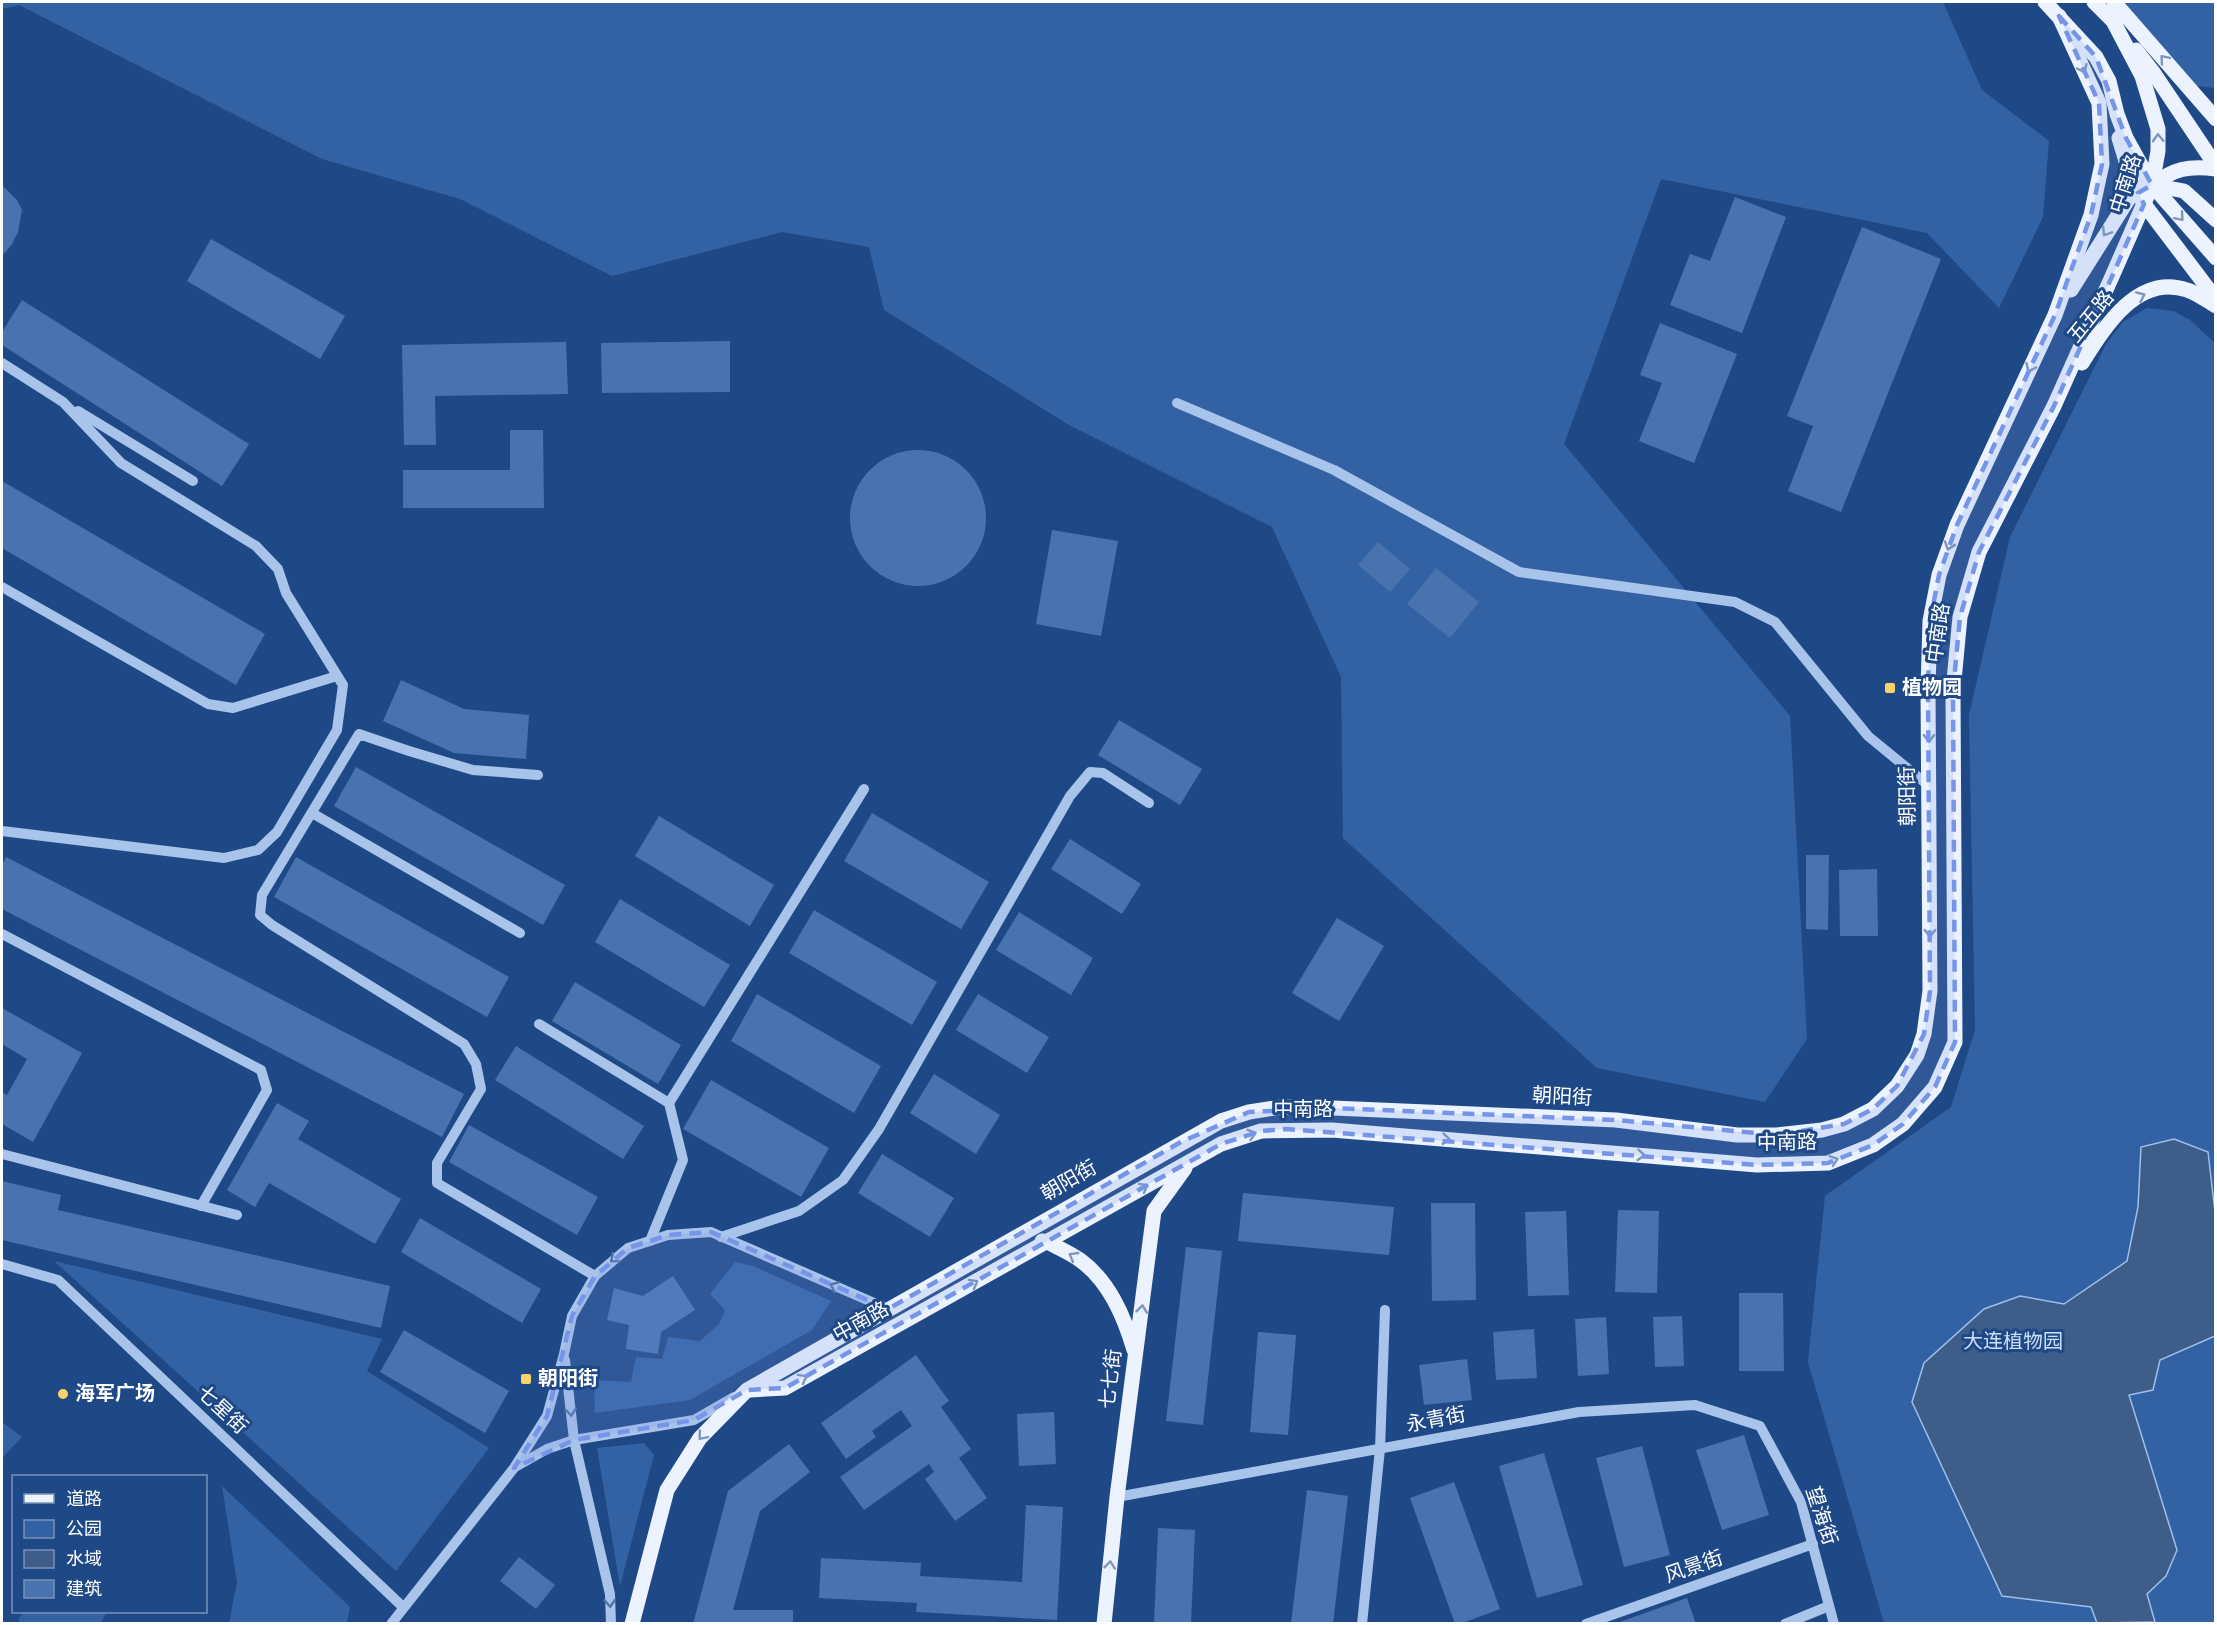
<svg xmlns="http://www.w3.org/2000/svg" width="2217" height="1625" font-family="'Varela Round','Noto Sans SC',sans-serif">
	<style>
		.green { fill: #3362a4 }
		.water { fill: #3e5d89; stroke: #9cbfec; stroke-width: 1.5 }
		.building { fill: #4873af }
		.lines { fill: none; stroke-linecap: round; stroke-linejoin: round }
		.minor { stroke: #a9c4ea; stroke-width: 10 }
		.major { stroke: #edf3fe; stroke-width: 15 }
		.oneway { stroke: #7c96bc }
		.oneway2 { stroke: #4f74a9 }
		.marked { fill: #7795e8; fill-opacity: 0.2; stroke: #7795e8; stroke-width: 4.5; stroke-dasharray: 12 8; stroke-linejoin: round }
		.poi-dot { fill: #f8d369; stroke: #1f4986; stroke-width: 2 }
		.labels { text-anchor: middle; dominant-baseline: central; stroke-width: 6; stroke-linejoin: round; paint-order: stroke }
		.street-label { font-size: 20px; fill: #fff; stroke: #1f4986 }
		.poi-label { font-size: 20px; font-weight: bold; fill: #fff; stroke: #1f4986; text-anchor: start }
		.park-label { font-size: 20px; fill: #cddff8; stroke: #1f4986 }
	</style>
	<rect width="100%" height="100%" fill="#1f4986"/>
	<g class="green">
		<polygon points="2,2 1943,2 1982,90 2049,141 2043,217 1999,308 1927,233 1661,179 1564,444 1790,716 1807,1039 1765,1102 1597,1068 1343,838 1341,677 1272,527 1069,425 884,310 869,247 782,232 612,276 460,199 322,159 19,5 2,9"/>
		<polygon points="2125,2 2215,2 2215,88 2179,84"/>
		<polygon points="2147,308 2173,311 2190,320 2216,344 2215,1623 1884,1623 1808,1362 1825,1196 1951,1107 1975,1030 1969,715 2010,537 2106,344 2123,322"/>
		<polygon points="54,1261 382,1339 367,1371 489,1448 396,1571"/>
		<polygon points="735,1262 753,1266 831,1301 812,1330 690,1400 595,1413 594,1380 631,1382 636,1357 662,1359 668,1337 700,1341 719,1324 725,1310 710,1294"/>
		<polygon points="2,1422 22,1437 2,1458"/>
		<polygon points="644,1443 654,1455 620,1586 597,1448"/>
		<polygon points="222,1486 350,1607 347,1623 229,1623 237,1582"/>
		<polygon points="23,1612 107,1612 101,1623 21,1623 18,1620"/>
	</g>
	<polygon class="water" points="2174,1139 2208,1152 2216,1221 2215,1336 2160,1360 2153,1390 2129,1395 2177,1550 2166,1576 2147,1594 2155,1622 2097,1623 2091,1607 2002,1596 1912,1402 1924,1363 1984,1309 2020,1296 2064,1304 2127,1261 2138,1207 2141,1147"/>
	<g class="building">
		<polygon points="2,185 17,200 22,210 18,232 12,244 5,253 2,254"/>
		<polygon points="1735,197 1786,217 1742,333 1670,305 1690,254 1710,261"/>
		<polygon points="1862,227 1941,259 1841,512 1788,491 1813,426 1787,416"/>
		<polygon points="211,239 345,316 320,359 187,281"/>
		<polygon points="22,300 249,444 222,486 2,345 2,332"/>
		<polygon points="1660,323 1737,354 1694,463 1639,441 1662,383 1640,375"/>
		<polygon points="730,341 730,392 602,393 601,343"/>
		<polygon points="566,342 568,394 435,396 436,445 404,445 402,345"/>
		<polygon points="510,430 543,430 544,508 403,508 403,470 510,470"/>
		<circle cx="918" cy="518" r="68"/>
		<polygon points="2,481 265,634 236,685 2,548"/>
		<polygon points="1052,530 1118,541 1101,636 1036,624"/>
		<polygon points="1378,542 1410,569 1390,592 1358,565"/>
		<polygon points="1436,568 1479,602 1450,638 1407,604"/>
		<polygon points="401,680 464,709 529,715 526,759 454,753 383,721"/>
		<polygon points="1119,720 1202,769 1180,805 1098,755"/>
		<polygon points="356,767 565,885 543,925 334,806"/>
		<polygon points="872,813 989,882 961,929 844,861"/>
		<polygon points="659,816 774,885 750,926 635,856"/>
		<polygon points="1070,839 1141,884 1122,914 1051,869"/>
		<polygon points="1806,855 1829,855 1828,930 1806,929"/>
		<polygon points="6,857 464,1094 442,1137 2,909 2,865"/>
		<polygon points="296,857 509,977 487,1017 274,897"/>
		<polygon points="1877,869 1878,936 1840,936 1839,870"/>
		<polygon points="620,899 730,965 704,1007 595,942"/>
		<polygon points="814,910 937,982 912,1025 789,953"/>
		<polygon points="1019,912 1093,958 1071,995 996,950"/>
		<polygon points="1337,918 1384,946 1339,1021 1292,993"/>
		<polygon points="575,982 681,1045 658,1084 552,1021"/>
		<polygon points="757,994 881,1066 854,1113 731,1041"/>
		<polygon points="978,994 1049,1037 1027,1073 956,1030"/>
		<polygon points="2,1008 82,1053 33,1142 2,1124 2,1092 7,1095 27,1059 2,1044"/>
		<polygon points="516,1046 644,1126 623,1159 495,1080"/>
		<polygon points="934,1074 1000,1115 976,1154 910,1113"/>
		<polygon points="711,1080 829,1148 801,1197 683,1129"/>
		<polygon points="277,1103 309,1121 298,1139 401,1199 375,1244 269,1183 255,1207 227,1190"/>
		<polygon points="469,1125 598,1197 577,1235 449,1162"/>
		<polygon points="882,1154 954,1198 930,1237 858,1193"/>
		<polygon points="2,1181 61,1195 58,1210 390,1286 381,1328 2,1240"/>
		<polygon points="1243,1193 1394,1207 1389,1255 1238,1241"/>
		<polygon points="1431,1203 1475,1203 1476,1300 1432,1301"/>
		<polygon points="1618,1210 1659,1211 1657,1293 1615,1292"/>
		<polygon points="1566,1211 1569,1295 1528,1296 1525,1212"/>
		<polygon points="420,1218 541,1289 522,1323 401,1252"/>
		<polygon points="1186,1247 1222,1251 1203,1425 1166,1421"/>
		<polygon points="673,1276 695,1310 661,1332 658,1354 626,1349 629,1325 607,1320 614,1288 643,1296"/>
		<polygon points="1739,1293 1783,1293 1784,1371 1739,1371"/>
		<polygon points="1682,1316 1684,1366 1655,1367 1653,1317"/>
		<polygon points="1606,1317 1609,1374 1578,1376 1575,1319"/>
		<polygon points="1534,1329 1537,1378 1496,1380 1493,1332"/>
		<polygon points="404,1330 509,1391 485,1433 380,1372"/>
		<polygon points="1258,1332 1296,1335 1288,1435 1250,1432"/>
		<polygon points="916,1355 949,1401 941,1407 971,1449 959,1458 987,1498 955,1521 925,1479 934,1472 929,1464 864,1510 840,1477 912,1426 901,1410 872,1431 876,1437 846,1459 821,1423"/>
		<polygon points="1467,1359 1472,1400 1424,1405 1419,1365"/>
		<polygon points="1054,1412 1056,1464 1019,1466 1017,1414"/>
		<polygon points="1744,1435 1769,1515 1722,1530 1696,1450"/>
		<polygon points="789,1444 810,1472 760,1511 733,1610 793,1610 793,1624 693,1624 728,1491"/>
		<polygon points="1642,1446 1670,1555 1624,1567 1596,1458"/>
		<polygon points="1544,1453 1583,1585 1537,1598 1499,1466"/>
		<polygon points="1454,1482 1500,1609 1460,1624 1455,1624 1410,1498"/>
		<polygon points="1307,1490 1348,1496 1333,1624 1291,1624"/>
		<polygon points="1026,1505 1063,1507 1057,1620 916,1612 917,1603 819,1598 821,1558 921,1563 920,1576 1022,1582"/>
		<polygon points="1158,1528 1195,1530 1191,1624 1154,1624"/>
		<polygon points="519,1557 555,1585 536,1609 500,1581"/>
		<polygon points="1687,1598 1696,1624 1617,1624 1617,1623"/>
	</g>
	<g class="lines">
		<g class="minor">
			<polyline points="2,363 63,402 121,463 256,546 278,569 286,593 343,685 337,730 277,832 258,850 224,858 2,831"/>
			<polyline points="1177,403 1334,470 1519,572 1735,602 1775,622 1868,736 1929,786"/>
			<polyline points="78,411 193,481"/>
			<polyline points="2,587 208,704 233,708 337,676"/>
			<polyline points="538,775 473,770 409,751 359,734 262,895 260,915 272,925 464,1044 476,1064 481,1089 437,1163 437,1183 595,1276"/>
			<polyline points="312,813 520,933"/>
			<polyline points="2,934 261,1070 267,1090 201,1206"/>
			<polyline points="539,1024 669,1103 683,1160 650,1241"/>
			<polyline points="669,1103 864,789"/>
			<polyline points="2,1154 237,1215"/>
			<polyline points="721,1237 799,1211 843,1180 879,1129 1070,796 1090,772 1103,773 1149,803"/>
			<polyline points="2,1264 58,1280 403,1607"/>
			<polyline points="565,1360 574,1440 610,1594 611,1624"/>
			<polyline points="517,1466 547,1449 574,1440 694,1420 734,1397"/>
			<polyline points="1117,1497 1579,1412 1695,1405 1760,1426 1801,1502 1834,1624"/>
			<polyline points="391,1624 514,1468 547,1416 564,1354 572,1316 595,1276 628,1248 668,1235 711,1232 888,1309"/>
			<polyline points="1362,1624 1380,1449 1385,1310"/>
			<polyline points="1586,1624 1813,1544"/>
			<polyline points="1785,1624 1829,1606"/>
		</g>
		<g class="major">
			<polyline points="2045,2 2096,57 2109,81 2117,114 2126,138 2152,185 2216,258"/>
			<polyline points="2114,2 2216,119"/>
			<polyline points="2136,50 2153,72 2216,166"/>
			<polyline points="2119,138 2130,174 2144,204 2216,299"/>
			<path d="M2152 185C2174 169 2188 165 2216 169"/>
			<polyline points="2071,290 2129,198 2152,185 2184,191 2216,220"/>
			<path d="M2082 363C2104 328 2137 273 2187 290 2197 293 2207 301 2216 306"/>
			<path d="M1042 1241 1048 1242C1058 1248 1070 1253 1080 1260 1109 1281 1124 1316 1134 1350"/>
			<polyline points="750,1390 785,1388 1221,1144 1261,1131 1332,1130 1757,1165 1828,1163 1873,1145 1903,1124 1935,1087 1955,1042 1953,691 1960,617 1979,552 2054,406 2114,272 2152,185 2158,151 2158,129 2142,76 2113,21 2094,2"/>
			<polyline points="632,1624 667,1490 700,1438 747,1390 1221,1121 1249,1112 1281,1107 1333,1108 1616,1120 1737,1135 1777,1135 1822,1130 1844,1124 1873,1109 1897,1086 1917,1055 1924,1034 1930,991 1928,688 1930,621 1939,575 1957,525 2055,315 2091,215 2102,164 2099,103 2059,16"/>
			<polyline points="1104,1624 1117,1497 1154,1211 1185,1168"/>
		</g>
	</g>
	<defs><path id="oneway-chevron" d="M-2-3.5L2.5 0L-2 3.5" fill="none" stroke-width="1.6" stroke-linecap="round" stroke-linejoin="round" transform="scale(1.5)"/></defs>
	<g class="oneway">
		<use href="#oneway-chevron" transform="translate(2164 59) rotate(-130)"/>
		<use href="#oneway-chevron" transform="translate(2083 69) rotate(65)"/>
		<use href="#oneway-chevron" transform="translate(2158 138) rotate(-92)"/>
		<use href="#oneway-chevron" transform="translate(2180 217) rotate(49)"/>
		<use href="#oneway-chevron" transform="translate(2106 232) rotate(123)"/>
		<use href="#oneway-chevron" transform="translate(2141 296) rotate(-24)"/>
		<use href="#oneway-chevron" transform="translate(2030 368) rotate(115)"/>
		<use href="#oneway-chevron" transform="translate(1949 546) rotate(109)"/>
		<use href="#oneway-chevron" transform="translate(1929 738) rotate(89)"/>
		<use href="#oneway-chevron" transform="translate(1930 933) rotate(90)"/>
		<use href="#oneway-chevron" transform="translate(1252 1134) rotate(-17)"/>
		<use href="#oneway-chevron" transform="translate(1446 1139) rotate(5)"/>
		<use href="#oneway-chevron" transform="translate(1641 1155) rotate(5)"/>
		<use href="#oneway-chevron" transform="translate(1834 1160) rotate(-19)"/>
		<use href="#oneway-chevron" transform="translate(1144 1187) rotate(-29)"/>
		<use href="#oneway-chevron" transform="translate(1073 1256) rotate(-149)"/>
		<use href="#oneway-chevron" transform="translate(974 1283) rotate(-29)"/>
		<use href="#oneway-chevron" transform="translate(1142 1309) rotate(-83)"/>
		<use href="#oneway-chevron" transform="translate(803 1378) rotate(-29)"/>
		<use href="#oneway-chevron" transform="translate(702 1436) rotate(130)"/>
		<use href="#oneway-chevron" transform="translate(1110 1565) rotate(-84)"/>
	</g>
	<g class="oneway2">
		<use href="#oneway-chevron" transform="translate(614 1259) rotate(140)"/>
		<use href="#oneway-chevron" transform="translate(834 1286) rotate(-157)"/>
		<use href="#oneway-chevron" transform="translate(571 1412) rotate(84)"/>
		<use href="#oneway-chevron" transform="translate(610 1603) rotate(86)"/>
	</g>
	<path class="marked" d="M2059 16 2096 57 2126 138 2152 185 2138 193 2144 204 2114 272 2054 406 1979 552 1960 617 1953 691 1955 1042 1935 1087 1903 1124 1873 1145 1828 1163 1757 1165 1286 1129 1261 1131 1221 1144 785 1388 747 1390 694 1420 574 1440 514 1468 547 1416 572 1316 595 1276 628 1248 668 1235 711 1232 888 1309 1181 1142 1249 1112 1333 1108 1616 1120 1777 1135 1844 1124 1873 1109 1897 1086 1924 1034 1930 991 1928 688 1930 621 1939 575 1957 525 2055 315 2091 215 2102 164 2099 103Z"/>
	<g class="poi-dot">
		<rect x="1884" y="682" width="12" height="12" rx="3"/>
		<rect x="520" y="1373" width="12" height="12" rx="3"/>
		<circle cx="63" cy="1394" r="6"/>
	</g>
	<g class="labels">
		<g class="street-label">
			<text transform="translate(2126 184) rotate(-72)">中南路</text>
			<text transform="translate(2091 317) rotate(-51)">五五路</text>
			<text transform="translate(1939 633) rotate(-82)">中南路</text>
			<text transform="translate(1908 796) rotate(-91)">朝阳街</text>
			<text transform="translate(1562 1097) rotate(3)">朝阳街</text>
			<text x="1303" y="1110">中南路</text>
			<text transform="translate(1787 1143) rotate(-1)">中南路</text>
			<text transform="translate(1069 1181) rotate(-30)">朝阳街</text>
			<text transform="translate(861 1322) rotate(-29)">中南路</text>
			<text transform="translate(1111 1379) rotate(-83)">七七街</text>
			<text transform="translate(222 1410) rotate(43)">七星街</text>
			<text transform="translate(1436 1420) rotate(-11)">永青街</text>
			<text transform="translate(1821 1516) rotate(72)">望海街</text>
			<text transform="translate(1694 1567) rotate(-19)">风景街</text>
		</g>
		<g class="poi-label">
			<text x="1902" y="688">植物园</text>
			<text x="538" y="1379">朝阳街</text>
			<text x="75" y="1394">海军广场</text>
		</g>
		<g class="park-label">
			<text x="2013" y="1342">大连植物园</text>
		</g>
	</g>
	<rect width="2217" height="1625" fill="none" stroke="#ffffff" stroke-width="6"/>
	<rect x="12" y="1475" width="195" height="138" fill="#1f4986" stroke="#7992b6" stroke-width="1.5"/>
	<rect x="24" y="1494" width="30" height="9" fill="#edf3fe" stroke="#7992b6" stroke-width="1.5"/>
	<text x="66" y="1505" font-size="18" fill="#ffffff">道路</text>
	<rect x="24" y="1520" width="30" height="18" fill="#3362a4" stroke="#7992b6" stroke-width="1.5"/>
	<text x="66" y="1535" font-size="18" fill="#ffffff">公园</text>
	<rect x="24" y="1550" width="30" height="18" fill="#3e5d89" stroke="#7992b6" stroke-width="1.5"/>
	<text x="66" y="1565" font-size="18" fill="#ffffff">水域</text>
	<rect x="24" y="1580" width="30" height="18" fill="#4873af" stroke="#7992b6" stroke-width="1.5"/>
	<text x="66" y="1595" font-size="18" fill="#ffffff">建筑</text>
</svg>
